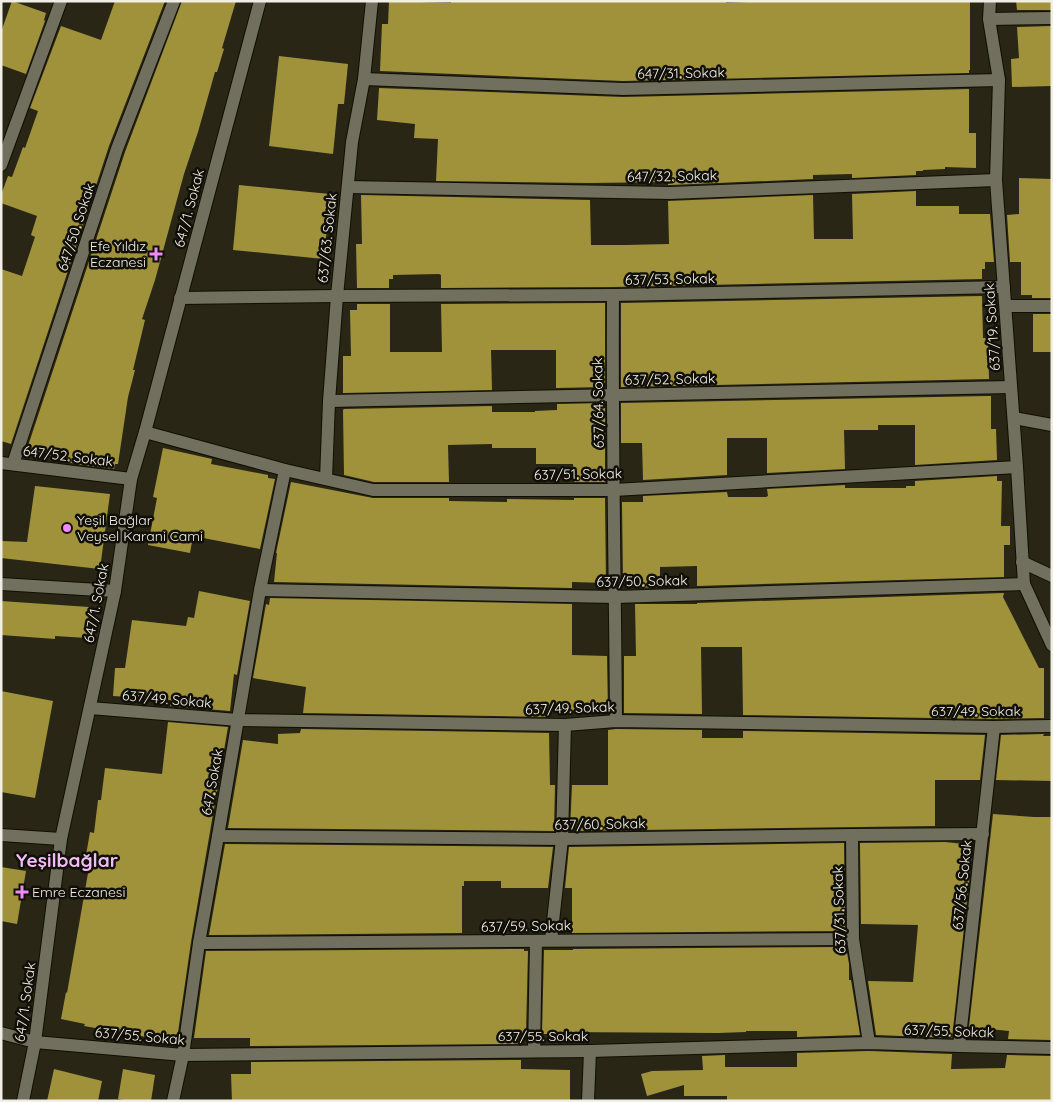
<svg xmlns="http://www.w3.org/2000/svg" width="1053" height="1102" font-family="Quicksand,sans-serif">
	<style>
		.building { fill: #a0923b }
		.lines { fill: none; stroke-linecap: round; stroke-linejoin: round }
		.minor-casing { stroke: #110f02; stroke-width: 14 }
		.minor { stroke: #716f5d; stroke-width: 12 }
		.poi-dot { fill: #ee8bf8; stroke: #100f08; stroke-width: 2 }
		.labels { text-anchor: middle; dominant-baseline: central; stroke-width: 5; stroke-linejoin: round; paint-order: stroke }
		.street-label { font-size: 14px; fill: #f1efe5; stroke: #100f08 }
		.poi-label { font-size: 14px; fill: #f1efe5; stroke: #100f08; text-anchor: start }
		.district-label { font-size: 19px; font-weight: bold; fill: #f3bcf7; stroke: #100f08 }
	</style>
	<rect width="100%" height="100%" fill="#292616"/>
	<g class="building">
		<polygon points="12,1 46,13 44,20 45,21 26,74 1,65 1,32"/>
		<polygon points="115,1 165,1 109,146 11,444 1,441 1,269 22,276 35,237 31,235 37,216 1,203 1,195 8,176 12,177 23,147 25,148 38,111 30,108 61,26 101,40"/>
		<polygon points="182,1 236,1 222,48 224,49 217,72 215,72 198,132 184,174 155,280 142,319 145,320 133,370 135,370 128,397 118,464 115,464 114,469 75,464 27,449 125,152"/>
		<polygon points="389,1 451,3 451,1 726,1 726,3 769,1 970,1 970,70 969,70 969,73 623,81 380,71 382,24 388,24"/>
		<polygon points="1016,1 1052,1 1052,10 1017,10"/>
		<polygon points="1052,26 1052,86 1012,87 1011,59 1019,58 1017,27"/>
		<polygon points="279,56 348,64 344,104 338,104 333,154 269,146"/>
		<polygon points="379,88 623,97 969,89 969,133 976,133 976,168 945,167 945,169 923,170 923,171 916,171 916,175 852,178 852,174 813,175 813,179 670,185 668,185 668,182 589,183 436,181 438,139 414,138 415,124 377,120"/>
		<polygon points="1019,178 1052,179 1052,298 1032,298 1032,295 1021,295 1021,262 1010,262 1007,215 1019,214"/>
		<polygon points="239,185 330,194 324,259 233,250"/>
		<polygon points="916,191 916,206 959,206 959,214 990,214 994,262 985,262 985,269 982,269 982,279 613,287 441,288 441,275 439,274 393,275 393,279 389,279 389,288 357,288 356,244 362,244 361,195 590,200 591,245 626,245 669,244 668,201 813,195 814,239 853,239 852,194"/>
		<polygon points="982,296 983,338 988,338 989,379 621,387 621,303"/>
		<polygon points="605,303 605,387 556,388 556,350 491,350 492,390 343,393 343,356 351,356 350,310 357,310 357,304 390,304 390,352 442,352 441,304"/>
		<rect x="1033" y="314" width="19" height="38"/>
		<polygon points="989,396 991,396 991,429 996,429 997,460 915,465 915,425 878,425 878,430 844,430 845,469 767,473 767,438 727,438 727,475 643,480 642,443 621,443 621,403"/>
		<polygon points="605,403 605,482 574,482 573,464 536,464 536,448 492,448 492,444 448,445 449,482 374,482 344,475 343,410 344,409 492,406 492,412 535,412 535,411 557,410 557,404"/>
		<polygon points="163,448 212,459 211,464 268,475 268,478 275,479 260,549 193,536 190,553 148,545 157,498 153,497"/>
		<polygon points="997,476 997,481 1002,481 1001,526 1010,526 1010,545 1004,545 1004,577 697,586 697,566 660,567 660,587 635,588 635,584 623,583 622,502 643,502 643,496 727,492 728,497 766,497 768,496 767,489 845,485 845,488 906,488 906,486 915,486 915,481"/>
		<polygon points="291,482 373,498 449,498 449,501 507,502 507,499 574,500 574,498 605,498 606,583 572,582 572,588 274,582 277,553 276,553"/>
		<polygon points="35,486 110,494 100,569 1,558 1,541 27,542"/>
		<polygon points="199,591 250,601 237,675 234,674 230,711 170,706 171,700 113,696 115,668 125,668 132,620 186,626 188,617 194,618"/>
		<polygon points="1004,593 1003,597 1039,668 1044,668 1044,718 994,719 743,715 742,647 701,647 702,714 624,713 624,656 636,656 635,604 697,604 697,603"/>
		<polygon points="270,598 572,604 572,655 607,656 608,713 608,712 549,711 549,717 303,713 306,687 253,678 266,604 269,605"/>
		<polygon points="1,601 89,607 87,638 55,636 55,639 1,635"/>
		<polygon points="1,691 53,701 35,798 1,792"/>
		<polygon points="168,722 228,727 191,942 177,1039 169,1039 169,1041 84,1026 85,1024 61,1019 66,992 67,993 91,856 86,855 90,832 94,833 98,800 101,800 105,768 162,774"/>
		<polygon points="301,729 549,733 550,785 555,785 554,831 228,828 243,740 278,744 278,734 300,733"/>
		<polygon points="616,729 702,730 702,738 743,738 743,731 985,735 980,780 935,780 935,826 570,831 572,785 608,785 608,730"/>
		<polygon points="1044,734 1043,736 1052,736 1052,781 996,780 1001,735"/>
		<polygon points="993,814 1034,817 1052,817 1052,1040 1008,1039 1009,1031 969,1027"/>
		<polygon points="945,842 973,845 952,1038 876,1035 868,981 913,982 918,925 861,924 860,843"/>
		<polygon points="844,843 845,931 572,933 572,888 565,888 569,847"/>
		<polygon points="225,844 553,847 548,888 501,888 501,881 464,881 464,886 462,886 462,933 209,935"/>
		<polygon points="1,867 26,871 17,924 1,921"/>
		<polygon points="846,947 849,964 849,980 851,980 860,1035 797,1037 797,1031 746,1031 746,1032 718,1033 559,1032 559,1034 542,1034 544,950 573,950 573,949"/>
		<polygon points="524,949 524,951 528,951 526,1034 521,1034 521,1044 250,1046 250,1038 194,1038 206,951"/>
		<polygon points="869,1051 952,1054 951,1069 1005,1068 1007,1055 1052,1056 1052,1101 727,1101 727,1096 684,1096 684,1085 647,1096 641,1074 652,1071 703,1070 702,1056 725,1055 725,1067 797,1067 797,1053"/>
		<polygon points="521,1060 521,1069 570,1070 570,1101 232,1101 231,1074 251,1074 251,1062"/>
		<polygon points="54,1069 102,1081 98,1101 47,1101"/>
		<polygon points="123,1069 155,1075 151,1101 128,1101 118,1099"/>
	</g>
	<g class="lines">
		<g class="minor-casing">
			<g id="minor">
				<polyline points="990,1 989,19 999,80 996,180 1017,467 1024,584 1052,645"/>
				<polyline points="989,19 1052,18"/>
				<polyline points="364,79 623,89 999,80"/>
				<polyline points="1,165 61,1"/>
				<polyline points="348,187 670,193 996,180"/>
				<path d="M613 295C612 437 615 579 616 721"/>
				<polyline points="180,298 337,296 613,295 1004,287"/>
				<polyline points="1006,306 1052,306"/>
				<polyline points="329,401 1011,387"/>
				<polyline points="1014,418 1052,425"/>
				<polyline points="145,432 285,470 373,490 614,490 1017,467"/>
				<polyline points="1,463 131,479"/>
				<polyline points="13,464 117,149 174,1"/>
				<polyline points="326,479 329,401 337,296 352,142 364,79 372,1"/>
				<polyline points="1022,562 1052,576"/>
				<polyline points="1,584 115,591"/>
				<polyline points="260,590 615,597 1024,584"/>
				<polyline points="90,708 238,720 565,725 616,721 994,727 1052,726"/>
				<polyline points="1,835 61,839"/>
				<polyline points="852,835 853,939 869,1043"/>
				<polyline points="218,836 562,839 852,835 983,834"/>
				<polyline points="551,940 562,839 565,725"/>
				<polyline points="199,943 853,939"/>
				<polyline points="1,1033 35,1042 183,1055 590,1051 869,1043 959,1046 1052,1048"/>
				<polyline points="959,1046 994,727"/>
				<polyline points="534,1051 536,941"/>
				<polyline points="23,1101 35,1042 61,839 115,591 131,479 145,432 260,1"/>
				<polyline points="173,1101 183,1055 199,943 218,836 260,590 285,470"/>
				<polyline points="588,1101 590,1051"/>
			</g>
		</g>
		<use href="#minor" class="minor"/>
	</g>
	<g class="poi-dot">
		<path d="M153.5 246.5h5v5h5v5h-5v5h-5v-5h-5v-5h5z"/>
		<circle cx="67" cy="528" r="5"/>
		<path d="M19.5 884.5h5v5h5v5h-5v5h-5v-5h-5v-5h5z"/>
	</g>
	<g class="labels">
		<g class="street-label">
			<text transform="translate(681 73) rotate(-1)">647/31. Sokak</text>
			<text transform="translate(672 176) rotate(-1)">647/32. Sokak</text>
			<text transform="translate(189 208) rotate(-75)">647/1. Sokak</text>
			<text transform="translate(76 227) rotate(-72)">647/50. Sokak</text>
			<text transform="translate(327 238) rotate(-84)">637/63. Sokak</text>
			<text transform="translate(670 279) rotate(-1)">637/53. Sokak</text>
			<text transform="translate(992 327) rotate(-94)">637/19. Sokak</text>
			<text transform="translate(670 379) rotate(-1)">637/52. Sokak</text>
			<text transform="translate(598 403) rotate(-91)">637/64. Sokak</text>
			<text transform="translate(68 456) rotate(7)">647/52. Sokak</text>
			<text transform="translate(578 474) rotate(-1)">637/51. Sokak</text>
			<text transform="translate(642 581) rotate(-1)">637/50. Sokak</text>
			<text transform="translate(96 603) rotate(-79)">647/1. Sokak</text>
			<text transform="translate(167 699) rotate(5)">637/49. Sokak</text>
			<text transform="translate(570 708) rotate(-2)">637/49. Sokak</text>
			<text x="976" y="711">637/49. Sokak</text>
			<text transform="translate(212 782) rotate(-80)">647. Sokak</text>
			<text transform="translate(600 824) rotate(-1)">637/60. Sokak</text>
			<text transform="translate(962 885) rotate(-84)">637/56. Sokak</text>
			<text transform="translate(839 910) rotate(-92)">637/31. Sokak</text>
			<text transform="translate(526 926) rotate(-1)">637/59. Sokak</text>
			<text transform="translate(25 1002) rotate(-82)">647/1. Sokak</text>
			<text transform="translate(949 1031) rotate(2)">637/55. Sokak</text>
			<text transform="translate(140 1036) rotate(5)">637/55. Sokak</text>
			<text x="543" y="1036">637/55. Sokak</text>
		</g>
		<g class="poi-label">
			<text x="146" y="246" text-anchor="end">Efe Yıldız<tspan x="146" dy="16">Eczanesi</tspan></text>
			<text x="77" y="520">Yeşil Bağlar<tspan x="77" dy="16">Veysel Karani Cami</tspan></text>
			<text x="32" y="892">Emre Eczanesi</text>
		</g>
		<g class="district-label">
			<text x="67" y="860">Yeşilbağlar</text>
		</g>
	</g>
	<rect width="1053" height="1102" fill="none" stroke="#f1efe5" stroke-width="5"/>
</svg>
